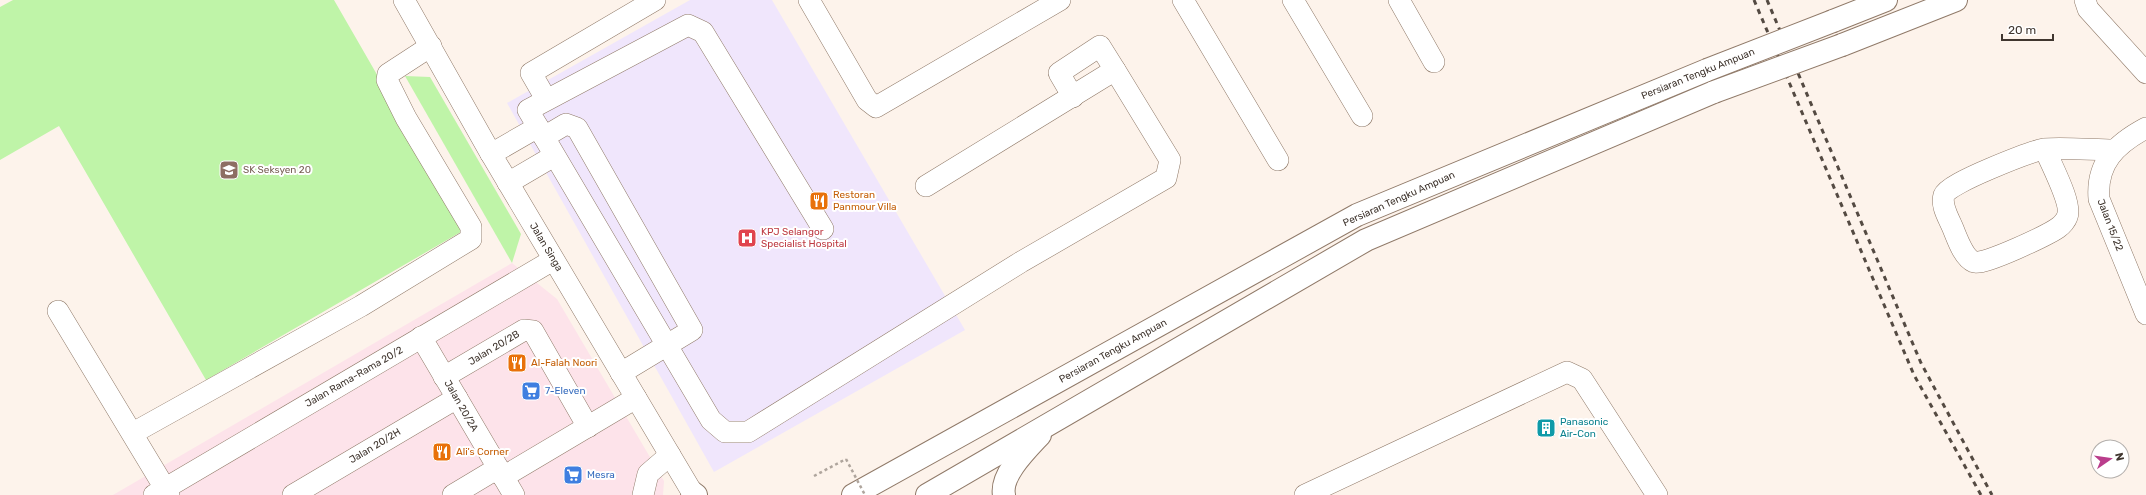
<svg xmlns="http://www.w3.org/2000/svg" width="2146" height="495" font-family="Rubik,sans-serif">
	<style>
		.commercial { fill: #fde3ea }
		.medical { fill: #f0e6fc }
		.green { fill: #bff4a8 }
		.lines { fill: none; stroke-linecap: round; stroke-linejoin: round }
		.minor-casing { stroke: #907a69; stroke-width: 22 }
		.major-casing { stroke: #907a69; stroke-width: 24 }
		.path { stroke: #afa59d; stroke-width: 2.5; stroke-dasharray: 3 3; stroke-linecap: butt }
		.minor { stroke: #fff; stroke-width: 21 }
		.major { stroke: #fff; stroke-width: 22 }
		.rail { stroke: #544a42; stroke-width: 3; stroke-dasharray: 5 5; stroke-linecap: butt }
		.major-bridge-casing { stroke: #907a69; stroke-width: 24; stroke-linecap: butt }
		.path-bridge { stroke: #afa59d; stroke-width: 2.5; stroke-dasharray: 3 3; stroke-linecap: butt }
		.major-bridge { stroke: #fff; stroke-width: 22 }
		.labels { text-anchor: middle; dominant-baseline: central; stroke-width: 4; stroke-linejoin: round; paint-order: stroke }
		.street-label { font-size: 10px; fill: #40362f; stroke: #fff }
		.education-label { font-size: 10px; fill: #785e54; stroke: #fff; text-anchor: start }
		.food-label { font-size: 10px; fill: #c56008; stroke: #fff; text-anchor: start }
		.health-label { font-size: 10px; fill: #be3a42; stroke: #fff; text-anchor: start }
		.shop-label { font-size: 10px; fill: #366cbe; stroke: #fff; text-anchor: start }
		.culture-label { font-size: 10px; fill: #0d838f; stroke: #fff; text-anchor: start }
	</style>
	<rect width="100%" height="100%" fill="#fdf3eb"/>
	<polygon class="commercial" points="512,263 557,299 664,481 663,495 113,495"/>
	<polygon class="medical" points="690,0 772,0 965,330 714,472 507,103"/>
	<g class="green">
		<polygon points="13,0 334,0 466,229 206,380 59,126 0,160 0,7"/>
		<polygon points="405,76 430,77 521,234 512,263"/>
	</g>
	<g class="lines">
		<g class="minor-casing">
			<g id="minor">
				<polyline points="404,0 491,154 692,492"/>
				<polyline points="809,0 867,100 876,107 1060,0"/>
				<polyline points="1183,0 1278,160"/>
				<polyline points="1293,0 1362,116"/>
				<polyline points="1399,0 1434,62"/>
				<polyline points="2085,0 2088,9 2146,73"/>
				<polyline points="1073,97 1059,73 1100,46 1115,70"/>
				<polyline points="546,99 531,73 655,0"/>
				<path d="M2146 128C2116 144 2096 163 2099 199L2146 314"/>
				<polyline points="544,137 566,124 577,128 692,330 621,373"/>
				<path d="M2045 149C2050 163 2073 204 2067 217 2066 220 2062 225 2059 227 2050 234 1983 266 1974 262 1962 257 1956 234 1951 224 1947 215 1941 205 1944 195 1948 183 2030 152 2044 149 2062 147 2095 150 2114 150"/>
				<polyline points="491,154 538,127"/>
				<polyline points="508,183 554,156"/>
				<polyline points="823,229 703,32 688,25 528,110 711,420 725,432 748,432 1021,262 1166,178 1170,160 1115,70 926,186"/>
				<polyline points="58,311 169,495"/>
				<polyline points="421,337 514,495"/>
				<polyline points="444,377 524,330 533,331 588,427"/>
				<polyline points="133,433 361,306 471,239 471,227 406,118 387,80 388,74 431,46"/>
				<polyline points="503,477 636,398"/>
				<polyline points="154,495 553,260"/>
				<polyline points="293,495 457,398"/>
				<polyline points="453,495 498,468"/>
				<polyline points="643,495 648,474 670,455"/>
				<polyline points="1305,495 1567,372 1582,379 1657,495"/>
			</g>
		</g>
		<g class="major-casing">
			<g id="major">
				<polyline points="1833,21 1886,0"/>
				<polyline points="1842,45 1956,0"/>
				<polyline points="692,492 696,495"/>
				<polyline points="853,495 1357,215 1707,70"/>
				<polyline points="927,495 1366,240 1714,92"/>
				<path d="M1004 495C1000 475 1027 449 1040 435"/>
			</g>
		</g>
		<polyline class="path" points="814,476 846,459"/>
		<use href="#minor" class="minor"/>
		<use href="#major" class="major"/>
		<g class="rail">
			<polyline points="1754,0 1914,375 1981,495"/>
			<polyline points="1767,0 1921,363 1992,495"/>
		</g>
		<g class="major-bridge-casing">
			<g id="major-bridge">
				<polyline points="1707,70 1833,21"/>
				<polyline points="1714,92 1842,45"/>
			</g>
		</g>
		<polyline class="path-bridge" points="846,459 865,495"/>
		<use href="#major-bridge" class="major-bridge"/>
	</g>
	<defs>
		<g id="school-square" transform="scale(1)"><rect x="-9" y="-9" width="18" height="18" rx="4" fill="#8d6e63" stroke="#fff"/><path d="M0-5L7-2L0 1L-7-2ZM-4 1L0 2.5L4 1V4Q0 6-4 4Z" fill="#fff"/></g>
		<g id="restaurant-square" transform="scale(1)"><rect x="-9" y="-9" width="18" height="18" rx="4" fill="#e8710a" stroke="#fff"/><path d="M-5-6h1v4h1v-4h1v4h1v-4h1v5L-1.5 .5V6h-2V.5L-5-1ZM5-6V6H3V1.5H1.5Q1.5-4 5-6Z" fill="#fff"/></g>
		<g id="hospital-square" transform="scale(1)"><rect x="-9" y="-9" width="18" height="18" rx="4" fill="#e0444e" stroke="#fff"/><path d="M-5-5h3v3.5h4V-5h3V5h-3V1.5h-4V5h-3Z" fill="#fff"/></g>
		<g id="supermarket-square" transform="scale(1)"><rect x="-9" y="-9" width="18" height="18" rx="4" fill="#3f7fe0" stroke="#fff"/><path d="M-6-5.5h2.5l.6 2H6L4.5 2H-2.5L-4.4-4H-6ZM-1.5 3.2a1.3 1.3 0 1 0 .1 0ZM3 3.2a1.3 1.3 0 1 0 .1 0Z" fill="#fff"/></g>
		<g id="building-square" transform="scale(1)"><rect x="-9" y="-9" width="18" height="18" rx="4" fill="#0f9aa8" stroke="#fff"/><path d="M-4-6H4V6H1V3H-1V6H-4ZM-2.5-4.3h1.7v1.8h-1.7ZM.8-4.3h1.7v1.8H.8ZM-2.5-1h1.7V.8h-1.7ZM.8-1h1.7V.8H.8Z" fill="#fff"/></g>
	</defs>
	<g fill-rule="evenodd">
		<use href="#school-square" x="229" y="170"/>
		<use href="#restaurant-square" x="819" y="201"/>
		<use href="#hospital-square" x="747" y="238"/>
		<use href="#restaurant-square" x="517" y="363"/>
		<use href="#supermarket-square" x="531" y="391"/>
		<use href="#building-square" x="1546" y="428"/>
		<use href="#restaurant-square" x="442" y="452"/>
		<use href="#supermarket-square" x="573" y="475"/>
	</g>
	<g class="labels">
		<g class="street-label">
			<text transform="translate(1698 74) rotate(-22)">Persiaran Tengku Ampuan</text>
			<text transform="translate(1399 199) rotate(-24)">Persiaran Tengku Ampuan</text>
			<text transform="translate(2110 225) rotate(69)">Jalan 15/22</text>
			<text transform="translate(546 247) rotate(59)">Jalan Singa</text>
			<text transform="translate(494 348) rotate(-31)">Jalan 20/2B</text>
			<text transform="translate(1113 351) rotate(-29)">Persiaran Tengku Ampuan</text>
			<text transform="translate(354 377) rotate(-30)">Jalan Rama-Rama 20/2</text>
			<text transform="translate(461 406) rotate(60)">Jalan 20/2A</text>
			<text transform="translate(375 446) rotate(-31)">Jalan 20/2H</text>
		</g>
		<g class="education-label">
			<text x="243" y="170">SK Seksyen 20</text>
		</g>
		<g class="food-label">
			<text x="833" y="195">Restoran<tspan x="833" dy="12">Panmour Villa</tspan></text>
			<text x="531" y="363">Al-Falah Noori</text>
			<text x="456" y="452">Ali's Corner</text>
		</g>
		<g class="health-label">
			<text x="761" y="232">KPJ Selangor<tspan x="761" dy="12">Specialist Hospital</tspan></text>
		</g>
		<g class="shop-label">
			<text x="545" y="391">7-Eleven</text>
			<text x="587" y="475">Mesra</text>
		</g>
		<g class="culture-label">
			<text x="1560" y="422">Panasonic<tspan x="1560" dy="12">Air-Con</tspan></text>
		</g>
	</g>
	<g transform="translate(2110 459) rotate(77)"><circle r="19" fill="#ffffff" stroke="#b3afac"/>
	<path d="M0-3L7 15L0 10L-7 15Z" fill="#ba3d8c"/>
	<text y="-6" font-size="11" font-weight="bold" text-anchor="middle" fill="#40362f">N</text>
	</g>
	<path d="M2002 34v6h51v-6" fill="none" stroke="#40362f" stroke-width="2"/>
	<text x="2008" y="34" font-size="12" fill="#40362f" stroke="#ffffff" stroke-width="3" paint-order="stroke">20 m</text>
</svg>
